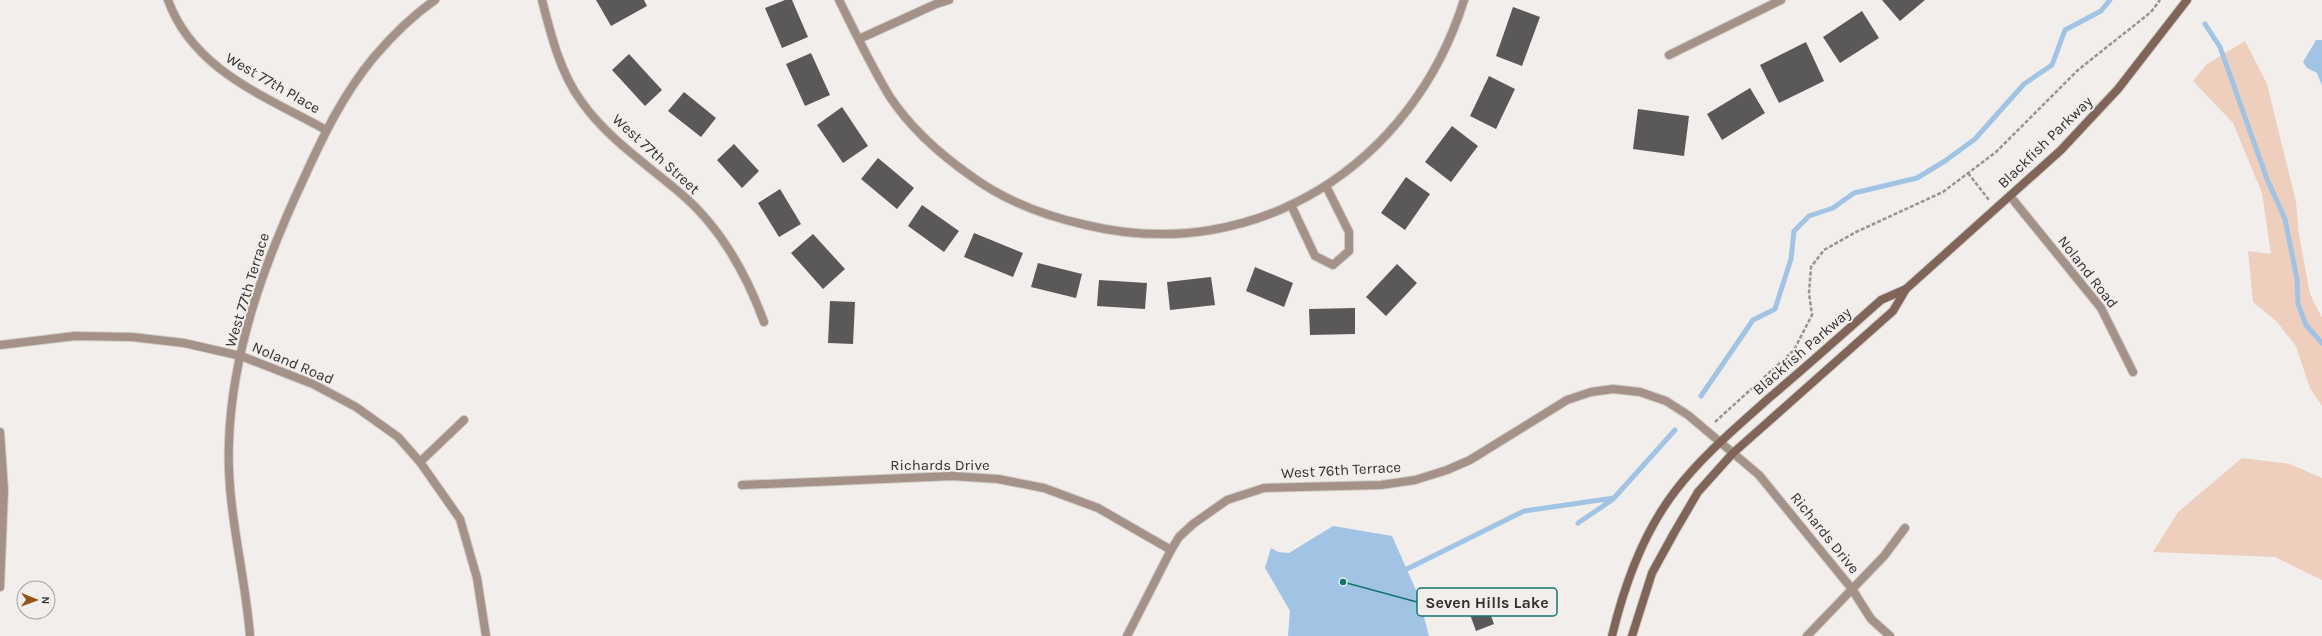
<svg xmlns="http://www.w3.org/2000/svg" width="2322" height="636" font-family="Karla,sans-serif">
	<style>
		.green { fill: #eecebd }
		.water { fill: #a1c4e4 }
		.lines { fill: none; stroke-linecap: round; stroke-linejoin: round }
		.stream { stroke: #a1c4e4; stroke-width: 5 }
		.building { fill: #5b5859 }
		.street-casing { stroke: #cfccca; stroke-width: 10 }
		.secondary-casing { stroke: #cfccca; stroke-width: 10 }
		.path { stroke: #979493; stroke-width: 2.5; stroke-dasharray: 4 2; stroke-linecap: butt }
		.street { stroke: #a49188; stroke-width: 8 }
		.secondary { stroke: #7f6457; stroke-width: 8 }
		.labels { text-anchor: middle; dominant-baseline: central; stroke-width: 4; stroke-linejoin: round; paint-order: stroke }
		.street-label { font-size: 15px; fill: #323130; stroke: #f2eeec }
		.leader { fill: none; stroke: #0f766e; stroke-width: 1.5 }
		.callout-dot { fill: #0f766e; stroke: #f2eeec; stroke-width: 1.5 }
		.callout { fill: #f2eeec; stroke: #0f766e; stroke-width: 1.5 }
		.callout-label { font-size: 16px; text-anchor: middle; font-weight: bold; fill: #323130 }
	</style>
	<rect width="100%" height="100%" fill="#f2eeec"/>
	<g class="green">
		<polygon points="2245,41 2267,84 2296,202 2299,235 2310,294 2322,318 2322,406 2310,388 2296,346 2276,321 2253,302 2248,251 2271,254 2262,193 2233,123 2193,81 2206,65"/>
		<polygon points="2242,458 2290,464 2322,478 2322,580 2275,557 2153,552 2178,512"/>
	</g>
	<g class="water">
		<polygon points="2316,40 2322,40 2322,86 2317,73 2307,68 2303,62"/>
		<polygon points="1333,526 1392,536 1419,597 1429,636 1288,636 1290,611 1265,568 1271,548 1278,552 1289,553"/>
	</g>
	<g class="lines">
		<g class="stream">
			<polyline points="2205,24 2220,47 2267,179 2285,219 2297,279 2298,304 2306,325 2322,343"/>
			<polyline points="1701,396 1753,320 1775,309 1791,259 1794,231 1809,216 1833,208 1854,193 1917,178 1945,161 1975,139 2024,84 2052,65 2065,30 2101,11 2110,0"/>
			<polyline points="1578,523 1612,500"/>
			<polyline points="1407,569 1524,511 1614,498 1675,430"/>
		</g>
	</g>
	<g class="building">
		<polygon points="596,0 644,0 647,6 611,26"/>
		<polygon points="785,0 792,0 808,37 782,48 765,8"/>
		<polygon points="1882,0 1925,0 1900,21"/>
		<polygon points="1513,7 1540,17 1522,66 1496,56"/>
		<polygon points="1862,11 1879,38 1840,63 1823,37"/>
		<polygon points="1806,42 1824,81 1779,103 1760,65"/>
		<polygon points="811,53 830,95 805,106 786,64"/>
		<polygon points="629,54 662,90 645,106 612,70"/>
		<polygon points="1489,76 1515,89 1496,129 1470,116"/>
		<polygon points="1750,88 1765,113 1722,140 1707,114"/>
		<polygon points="684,92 716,118 701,137 668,111"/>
		<polygon points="842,107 868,146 843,163 817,125"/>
		<polygon points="1638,109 1689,116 1684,156 1633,149"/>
		<polygon points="1452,126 1478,146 1451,182 1425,162"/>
		<polygon points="734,144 759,171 742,188 717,160"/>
		<polygon points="878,158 914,188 897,209 861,179"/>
		<polygon points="1406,177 1430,194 1405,230 1381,213"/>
		<polygon points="780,189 801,224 779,237 758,203"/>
		<polygon points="922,205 959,231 944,252 908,226"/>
		<polygon points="974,233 1023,253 1013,277 964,257"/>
		<polygon points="813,234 845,269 823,289 791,253"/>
		<polygon points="1038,263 1082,274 1076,298 1031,287"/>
		<polygon points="1397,264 1417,283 1386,316 1366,297"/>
		<polygon points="1255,267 1293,283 1284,307 1246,291"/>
		<polygon points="1211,277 1215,305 1170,310 1167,282"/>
		<polygon points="1099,280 1147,283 1145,309 1097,306"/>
		<polygon points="830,301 855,302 853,344 828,343"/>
		<polygon points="1355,308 1355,334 1310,335 1309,309"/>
		<polygon points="1486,602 1494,624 1476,631 1468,609"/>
	</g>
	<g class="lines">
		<g class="street-casing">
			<g id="street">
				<path d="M168 0C193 70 265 96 326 130"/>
				<path d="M542 0C551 35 560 72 581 101 607 138 645 163 679 192 720 226 746 273 764 322"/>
				<path d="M839 0C855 32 871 66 890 97 910 127 941 155 971 176 1005 201 1045 216 1086 225 1256 266 1413 164 1464 0"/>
				<polyline points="859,39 936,4 949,0"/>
				<polyline points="1669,55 1781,0"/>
				<polyline points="2010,196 2101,308 2133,372"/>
				<polyline points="1291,205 1315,256 1333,265 1349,251 1349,232 1326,186"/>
				<polyline points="0,345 75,336 132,337 184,343 241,356 313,384 356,407 398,437 420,462 460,519 477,578 486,636"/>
				<polyline points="0,432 4,490 0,587"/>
				<polyline points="420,462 464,420"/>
				<polyline points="742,485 952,476 998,479 1044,488 1098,508 1171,550"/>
				<path d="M250 636C245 571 226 508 229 442 232 350 265 261 304 178 323 136 344 93 374 57 392 36 412 16 435 0"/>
				<polyline points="1127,636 1171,550 1179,537 1193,524 1227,500 1264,488 1381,485 1415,480 1447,470 1470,460 1567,400 1591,392 1613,389 1640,392 1666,401 1688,415 1759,475 1852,589 1871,619 1890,636"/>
				<polyline points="1807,636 1884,556 1905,528"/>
			</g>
		</g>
		<g class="secondary-casing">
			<g id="secondary">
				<path d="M1612 636C1624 586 1644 531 1676 490 1703 455 1737 427 1769 398 1807 366 1844 333 1881 300L1906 289"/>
				<polyline points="1632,636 1652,573 1674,533 1698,492 1733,453 1893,311 1906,289 2061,150 2118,89 2187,0"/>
			</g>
		</g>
		<g class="path">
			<polyline points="1968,173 1989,200"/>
			<polyline points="1715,422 1794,350 1812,315 1809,293 1811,267 1824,250 1856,232 1943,192 1996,152 2078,70 2151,12 2160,0"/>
		</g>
		<use href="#street" class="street"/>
		<use href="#secondary" class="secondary"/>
	</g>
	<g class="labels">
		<g class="street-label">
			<text transform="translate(273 83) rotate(30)">West 77th Place</text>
			<text transform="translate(2045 142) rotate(-44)">Blackfish Parkway</text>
			<text transform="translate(656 154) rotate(42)">West 77th Street</text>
			<text transform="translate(2088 272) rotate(52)">Noland Road</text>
			<text transform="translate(247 290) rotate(-73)">West 77th Terrace</text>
			<text transform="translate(1802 351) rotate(-41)">Blackfish Parkway</text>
			<text transform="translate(293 363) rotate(23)">Noland Road</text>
			<text x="940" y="465">Richards Drive</text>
			<text transform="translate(1341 470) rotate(-3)">West 76th Terrace</text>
			<text transform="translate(1825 533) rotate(51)">Richards Drive</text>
		</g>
	</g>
	<path class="leader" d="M1343 582L1417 602"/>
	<circle class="callout-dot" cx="1343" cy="582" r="4"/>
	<rect class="callout" x="1417" y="588" width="140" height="28" rx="4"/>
	<g class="callout-label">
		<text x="1487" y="608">Seven Hills Lake</text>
	</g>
	<g transform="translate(36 600) rotate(91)"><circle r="19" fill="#f2eeec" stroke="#a5a2a1"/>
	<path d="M0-3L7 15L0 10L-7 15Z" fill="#93551b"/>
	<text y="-6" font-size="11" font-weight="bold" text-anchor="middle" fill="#323130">N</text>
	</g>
</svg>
